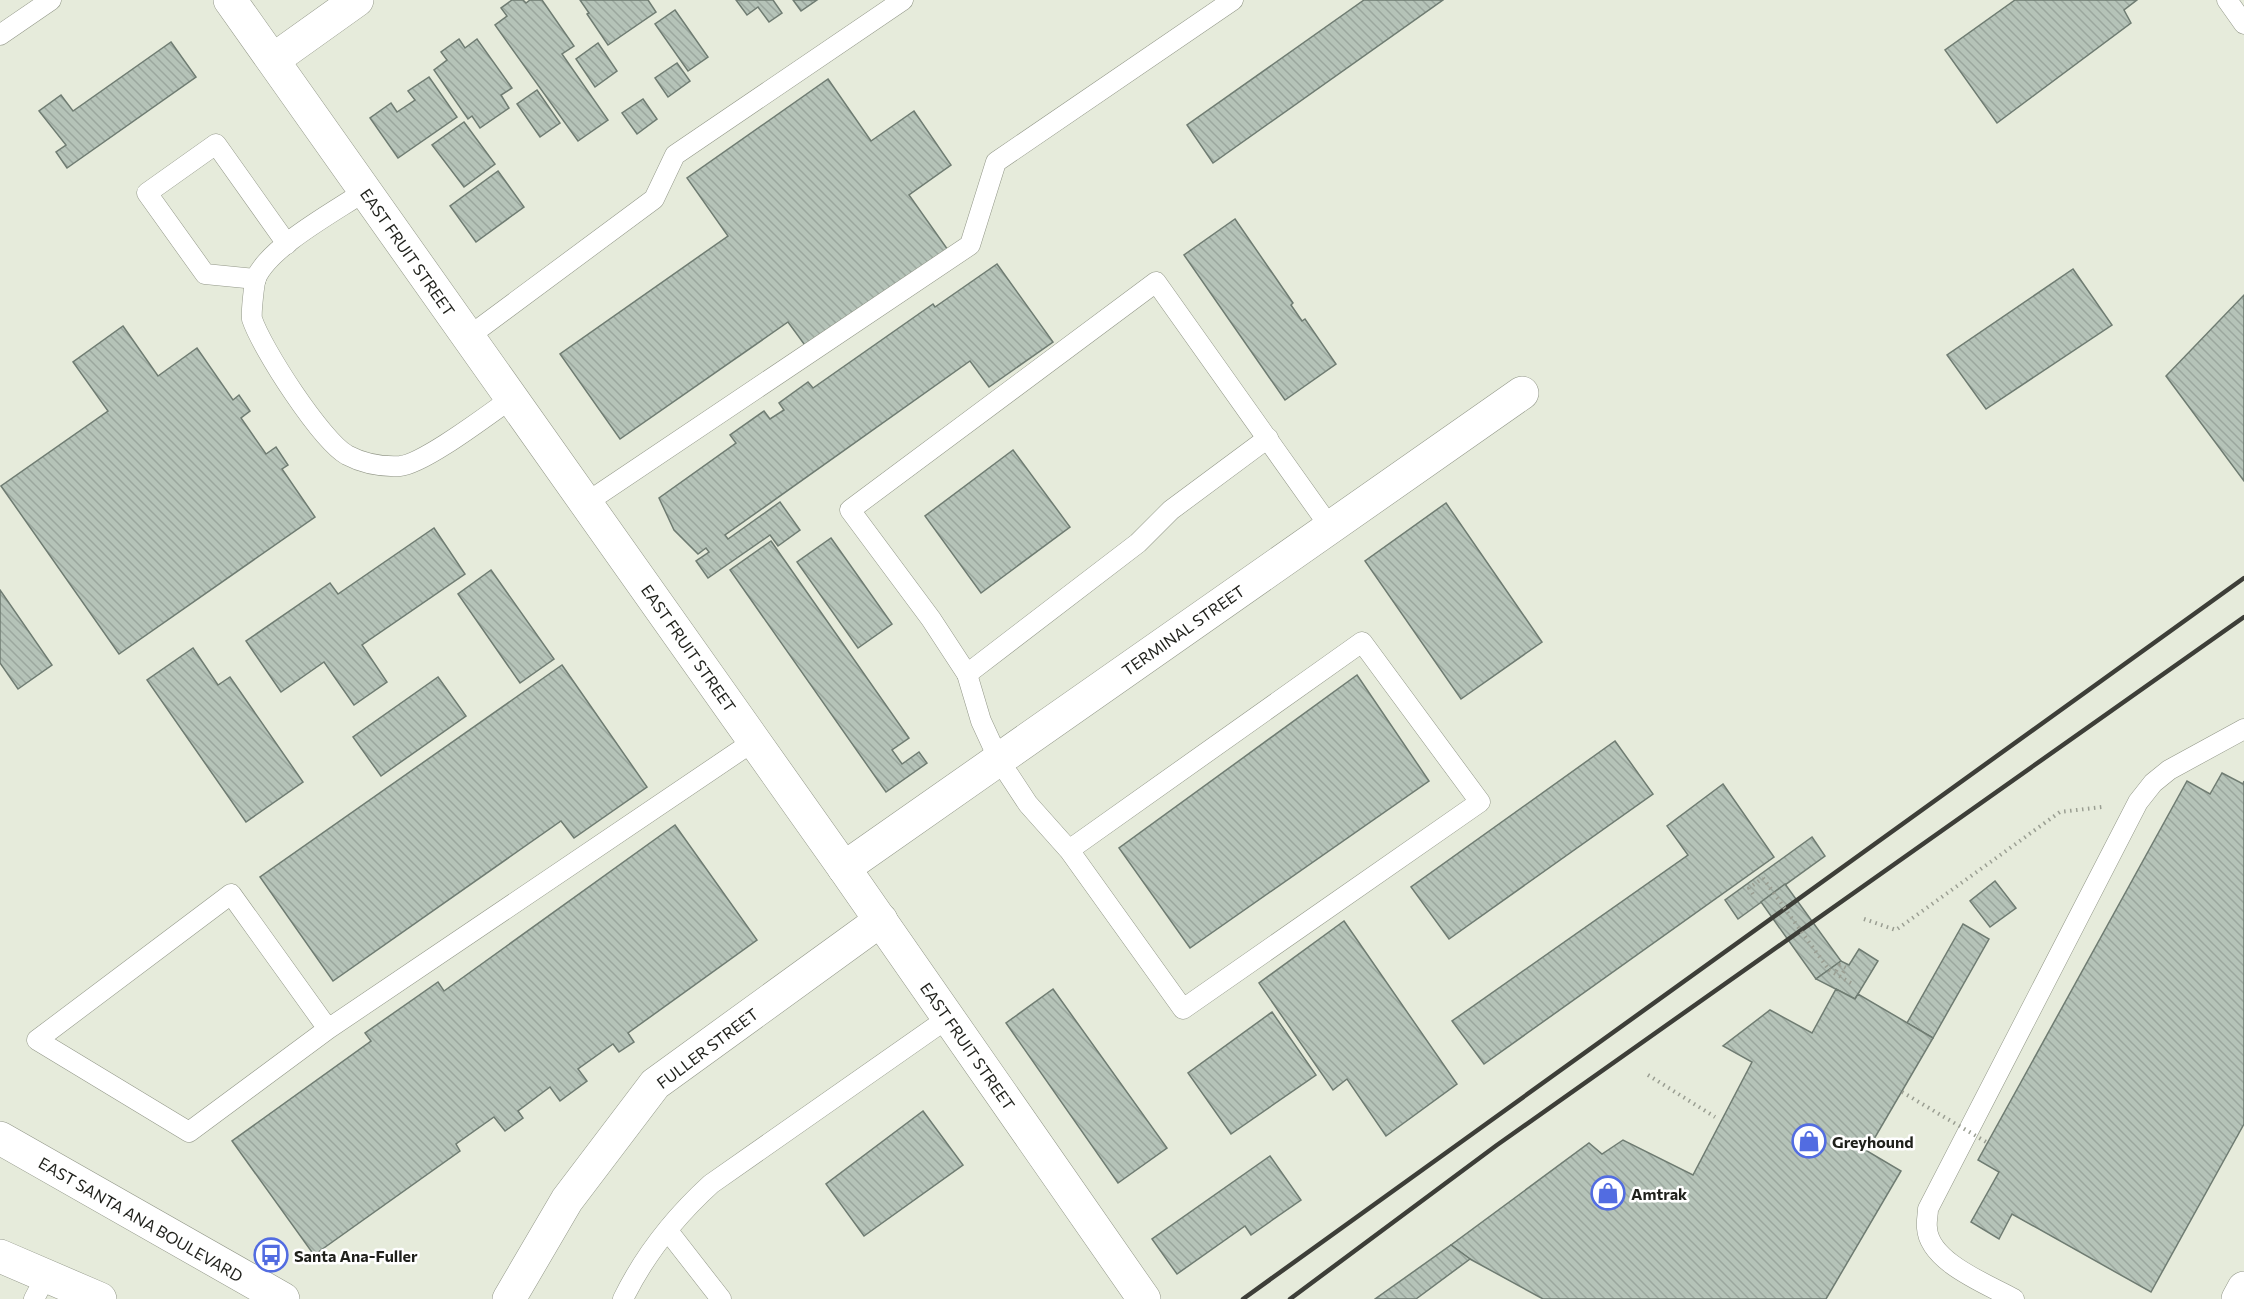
<svg xmlns="http://www.w3.org/2000/svg" width="2244" height="1299" font-family="Commissioner,sans-serif">
	<style>
		.building { fill: url(#building-back-hatch); stroke: #6f7c72; stroke-width: 1.5 }
		.lines { fill: none; stroke-linecap: round; stroke-linejoin: round }
		.lane-casing { stroke: #929788; stroke-width: 21 }
		.street-casing { stroke: #929788; stroke-width: 34 }
		.secondary-casing { stroke: #929788; stroke-width: 34 }
		.path { stroke: #9a9e92; stroke-width: 4; stroke-dasharray: 1.5 4.5; stroke-linecap: butt }
		.lane { stroke: #fff; stroke-width: 20 }
		.street { stroke: #fff; stroke-width: 33 }
		.secondary { stroke: #fff; stroke-width: 33 }
		.rail { stroke: #3d3e38; stroke-width: 4.5 }
		.path-bridge { stroke: #9a9e92; stroke-width: 4; stroke-dasharray: 1.5 4.5; stroke-linecap: butt }
		.labels { text-anchor: middle; dominant-baseline: central; stroke-width: 5; stroke-linejoin: round; paint-order: stroke }
		.street-label { font-size: 16px; fill: #1f201b; stroke: #fff }
		.poi-label { font-size: 16px; font-weight: bold; fill: #1f201b; stroke: #fff; text-anchor: start }
	</style>
	<defs>
		<pattern id="building-back-hatch" width="6" height="6" patternUnits="userSpaceOnUse" patternTransform="scale(1.5)"><rect width="6" height="6" fill="#b5c3b8"/><path d="M-1 5l2 2M0 0l6 6M5-1l2 2" fill="none" stroke="#9ba79e"/></pattern>
	</defs>
	<rect width="100%" height="100%" fill="#e6ebdb"/>
	<g class="building">
		<polygon points="512,0 523,0 526,3 530,0 542,0 574,46 562,54 608,120 578,141 495,25 507,16 501,8"/>
		<polygon points="580,0 648,0 656,12 608,45 587,14 589,13"/>
		<polygon points="736,0 773,0 782,13 769,22 758,7 747,15"/>
		<polygon points="793,0 817,0 801,11"/>
		<polygon points="1364,0 1443,0 1213,163 1187,125"/>
		<polygon points="2015,0 2137,0 2124,10 2131,23 1997,123 1945,50"/>
		<polygon points="675,10 708,57 688,71 655,24"/>
		<polygon points="459,39 465,48 477,39 512,88 501,95 509,108 480,128 472,116 468,119 434,70 447,60 441,52"/>
		<polygon points="171,42 196,77 67,168 56,152 66,145 39,111 61,95 73,111"/>
		<polygon points="598,43 617,71 595,87 576,59"/>
		<polygon points="677,63 690,81 668,97 655,78"/>
		<polygon points="429,77 457,117 398,158 370,118 391,103 397,112 415,100 408,91"/>
		<polygon points="828,79 871,141 914,111 951,165 909,195 948,250 807,348 788,322 620,439 560,354 728,236 687,178"/>
		<polygon points="537,90 560,123 540,137 517,104"/>
		<polygon points="643,99 657,119 637,134 622,113"/>
		<polygon points="464,122 495,164 464,187 432,145"/>
		<polygon points="498,171 524,207 476,242 450,206"/>
		<polygon points="1235,219 1293,303 1291,305 1302,321 1305,319 1336,364 1285,400 1184,255"/>
		<polygon points="997,264 1053,342 989,387 970,361 725,535 728,539 780,502 800,530 778,546 770,535 708,578 696,561 709,552 706,548 698,554 674,530 659,498 736,443 730,435 764,411 770,419 784,410 779,403 808,382 813,388 933,304 935,307"/>
		<polygon points="2073,269 2112,325 1986,409 1947,355"/>
		<polygon points="2244,295 2244,481 2166,376"/>
		<polygon points="123,326 158,376 197,348 233,400 239,395 250,411 241,418 266,454 276,447 288,465 282,469 315,517 119,654 1,486 108,411 73,362"/>
		<polygon points="1013,450 1070,527 981,593 925,516"/>
		<polygon points="1446,503 1542,642 1461,699 1365,561"/>
		<polygon points="434,528 465,574 362,645 387,682 354,705 324,662 281,692 246,641 330,583 338,594"/>
		<polygon points="831,538 892,624 858,648 797,562"/>
		<polygon points="771,541 909,738 892,750 902,764 919,752 927,763 886,792 730,570"/>
		<polygon points="491,570 554,659 520,683 458,594"/>
		<polygon points="0,590 52,665 18,689 0,663"/>
		<polygon points="193,648 218,685 230,677 303,782 246,822 147,680"/>
		<polygon points="562,665 647,787 574,838 561,821 333,981 260,877"/>
		<polygon points="1357,675 1429,781 1190,948 1119,848"/>
		<polygon points="438,677 466,716 381,776 353,737"/>
		<polygon points="1615,741 1653,794 1449,939 1411,887"/>
		<polygon points="2222,773 2243,784 2244,781 2244,1124 2151,1292 2012,1214 1999,1239 1971,1222 1999,1172 1978,1160 2187,781 2210,794"/>
		<polygon points="1723,784 1774,857 1484,1064 1452,1021 1688,855 1667,826"/>
		<polygon points="675,825 757,940 628,1033 634,1042 619,1052 613,1044 578,1069 587,1081 560,1101 550,1087 518,1111 523,1118 505,1131 494,1117 456,1144 460,1151 314,1255 232,1141 371,1041 365,1033 438,982 444,991"/>
		<polygon points="1812,837 1825,856 1738,919 1725,900"/>
		<polygon points="1995,881 2016,908 1990,927 1970,901"/>
		<polygon points="1785,884 1841,961 1816,979 1761,902"/>
		<polygon points="1344,921 1457,1084 1386,1136 1347,1079 1333,1090 1259,983"/>
		<polygon points="1963,924 1989,939 1933,1038 1907,1023"/>
		<polygon points="1859,949 1878,961 1855,999 1816,979 1841,961 1849,965"/>
		<polygon points="1053,989 1167,1148 1118,1183 1006,1023"/>
		<polygon points="1836,989 1855,999 1858,994 1933,1038 1867,1151 1901,1171 1826,1299 1543,1299 1470,1259 1451,1245 1589,1143 1602,1154 1623,1140 1693,1175 1752,1062 1723,1046 1770,1010 1812,1033"/>
		<polygon points="1272,1012 1316,1075 1231,1134 1188,1073"/>
		<polygon points="923,1111 963,1165 864,1236 826,1184"/>
		<polygon points="1270,1156 1301,1200 1251,1235 1245,1226 1177,1274 1152,1239"/>
		<polygon points="1451,1245 1470,1259 1416,1299 1375,1299"/>
	</g>
	<g class="lines">
		<g class="lane-casing">
			<g id="lane">
				<polyline points="2227,0 2244,24"/>
				<polyline points="0,35 51,0"/>
				<path d="M365 191C336 211 270 246 256 278 254 284 251 313 252 319 262 349 321 440 347 455 364 464 381 467 400 466 424 464 489 414 512 398"/>
				<polyline points="256,279 205,274 147,193 216,144 287,244"/>
				<polyline points="468,337 654,199 675,155 903,0"/>
				<polyline points="586,503 970,245 996,162 1233,0"/>
				<polyline points="967,674 1138,543 1171,510 1268,438"/>
				<polyline points="1069,850 1362,642 1480,802 1183,1009 1069,850 1028,804 999,760 981,721 967,674 931,619 850,510 1156,282 1330,527"/>
				<polyline points="328,1029 189,1132 37,1040 231,894 328,1029 754,741"/>
				<polyline points="668,1231 721,1299"/>
				<polyline points="34,1299 46,1276"/>
				<path d="M623 1299C644 1256 676 1216 711 1184L948 1018"/>
				<path d="M2014 1299C1987 1284 1929 1262 1927 1228 1926 1222 1928 1215 1928 1209L2138 802 2153 783 2169 770 2244 729"/>
			</g>
		</g>
		<g class="street-casing">
			<g id="street">
				<polyline points="230,0 844,868 1144,1299"/>
				<polyline points="273,60 357,0"/>
				<polyline points="844,868 1522,393"/>
				<polyline points="509,1299 567,1200 655,1084 881,920"/>
			</g>
		</g>
		<g class="secondary-casing">
			<g id="secondary">
				<polyline points="0,1138 283,1299"/>
				<polyline points="0,1256 100,1299"/>
				<polyline points="2238,1299 2244,1288"/>
			</g>
		</g>
		<g class="path">
			<polyline points="1753,894 1749,888 1763,878"/>
			<polyline points="1864,919 1896,930 2060,812 2102,807"/>
			<polyline points="1829,970 1851,983"/>
			<polyline points="1836,971 1840,965 1846,968 1840,977"/>
			<polyline points="1648,1075 1715,1117"/>
		</g>
		<use href="#lane" class="lane"/>
		<use href="#street" class="street"/>
		<use href="#secondary" class="secondary"/>
		<g class="rail">
			<polyline points="1243,1299 2244,578"/>
			<polyline points="1290,1299 1497,1145 2244,617"/>
		</g>
		<g class="path-bridge">
			<polyline points="1763,878 1829,970"/>
			<polyline points="1902,1092 1988,1143"/>
		</g>
	</g>
	<defs>
		<g id="shop-ring" transform="scale(1.725)"><circle r="9.5" fill="#fff" stroke="#526ce1" stroke-width="1.5"/><path d="M-5-2.5h2.3a2.7 3.5 0 0 1 5.4 0H5L5.5 6h-11ZM-1.5-2.5h3a1.5 2.3 0 0 0-3 0Z" fill="#526ce1"/></g>
		<g id="bus-ring" transform="scale(1.725)"><circle r="9.5" fill="#fff" stroke="#526ce1" stroke-width="1.5"/><path d="M-5-6H5V4H4V6H2V4H-2V6H-4V4H-5ZM-3.5-4V0h7V-4ZM-3.5 1.2v1.5H-2V1.2ZM2 1.2v1.5H3.5V1.2Z" fill="#526ce1"/></g>
	</defs>
	<g fill-rule="evenodd">
		<use href="#shop-ring" x="1809" y="1141"/>
		<use href="#shop-ring" x="1608" y="1193"/>
		<use href="#bus-ring" x="271" y="1255"/>
	</g>
	<g class="labels">
		<g class="street-label">
			<text transform="translate(408 252) rotate(55)">EAST FRUIT STREET</text>
			<text transform="translate(1183 630) rotate(-35)">TERMINAL STREET</text>
			<text transform="translate(689 648) rotate(55)">EAST FRUIT STREET</text>
			<text transform="translate(968 1046) rotate(55)">EAST FRUIT STREET</text>
			<text transform="translate(707 1048) rotate(-37)">FULLER STREET</text>
			<text transform="translate(141 1219) rotate(30)">EAST SANTA ANA BOULEVARD</text>
		</g>
		<g class="poi-label">
			<text x="1832" y="1141">Greyhound</text>
			<text x="1631" y="1193">Amtrak</text>
			<text x="294" y="1255">Santa Ana-Fuller</text>
		</g>
	</g>
</svg>
